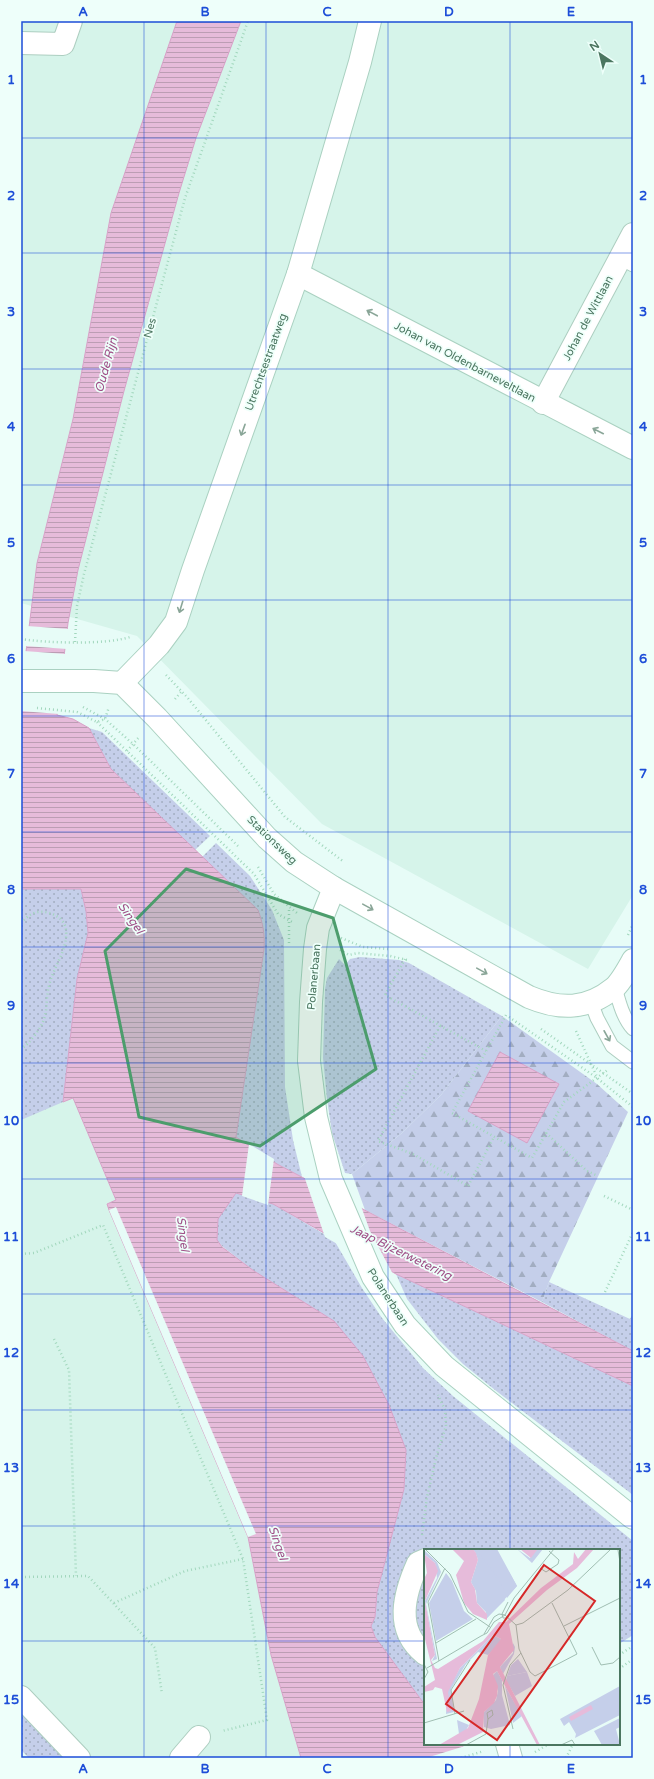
<svg xmlns="http://www.w3.org/2000/svg" width="654" height="1779" font-family="'Varela Round',sans-serif">
	<style>
		.residential { fill: #d6f4ea }
		.grass { fill: url(#grass-dots) }
		.forest { fill: url(#forest-firs) }
		.water { fill: url(#water-rules); stroke: #d8a2c8 }
		.pier { fill: #e7fcf7 }
		.lines { fill: none; stroke-linecap: round; stroke-linejoin: round }
		.lane-casing { stroke: #adcec0; stroke-width: 15 }
		.street-casing { stroke: #adcec0; stroke-width: 24 }
		.secondary-casing { stroke: #aad1c1; stroke-width: 24 }
		.path { stroke: #a2d7bd; stroke-width: 2.5; stroke-dasharray: 1 3; stroke-linecap: butt }
		.lane { stroke: #fff; stroke-width: 13 }
		.street { stroke: #fff; stroke-width: 22 }
		.secondary { stroke: #fff; stroke-width: 22 }
		.oneway { stroke: #8aa698 }
		.marked { fill: #4c9d6c; fill-opacity: 0.2; stroke: #4c9d6c; stroke-width: 3; stroke-linejoin: round }
		.grid { fill: none; stroke: #1d4ed8; stroke-width: 1; stroke-opacity: 0.55 }
		.labels { text-anchor: middle; dominant-baseline: central; stroke-width: 3.5; stroke-linejoin: round; paint-order: stroke }
		.street-label { font-size: 11px; fill: #4b7660; stroke: #eefffa }
		.water-label { font-size: 12px; font-style: italic; fill: #9f4e87; stroke: #eefffa }
		.inset-road { fill: none; stroke: #a0beb2; stroke-width: 1 }
		.view { fill: #d62828; fill-opacity: 0.15; stroke: #d62828; stroke-width: 2 }
		.inset-edge { fill: none; stroke: #4b7660; stroke-width: 2 }
		.neatline { fill: none; stroke: #1d4ed8; stroke-width: 1.5 }
		.grid-label { font-size: 13px; text-anchor: middle; font-weight: bold; fill: #1d4ed8 }
	</style>
	<defs>
		<pattern id="grass-dots" width="8" height="8" patternUnits="userSpaceOnUse"><rect width="8" height="8" fill="#c5cfea"/><path d="M2 2h.1M6 6h.1" fill="none" stroke="#a2adc1" stroke-width="1.8" stroke-linecap="round"/></pattern>
		<pattern id="forest-firs" width="22" height="20" patternUnits="userSpaceOnUse"><rect width="22" height="20" fill="#c5cfea"/><path d="M5 1l3.5 6h-7zM16 11l3.5 6h-7z" fill="#a2adc1"/></pattern>
		<pattern id="water-rules" width="6" height="5" patternUnits="userSpaceOnUse"><rect width="6" height="5" fill="#e6bbda"/><path d="M0 2.5h6" fill="none" stroke="#bc9db4"/></pattern>
	</defs>
	<rect width="100%" height="100%" fill="#e7fcf7"/>
	<g class="residential">
		<polygon points="21,21 633,21 633,895 588,969 322,824 137,636 21,603"/>
		<polygon points="21,889 77,979 64,1101 73,1098 116,1200 107,1204 109,1210 248,1537 271,1655 301,1758 41,1758 21,1739"/>
	</g>
	<g class="grass">
		<polygon points="89,728 102,732 210,836 195,850 111,769"/>
		<polygon points="216,843 250,876 272,910 284,940 285,1087 293,1140 302,1177 277,1164 236,1137 264,949 258,910 202,857"/>
		<polygon points="21,889 81,889 86,911 88,933 77,979 63,1102 21,1120"/>
		<polygon points="360,957 399,960 409,963 502,1016 441,1095 402,1133 352,1174 345,1173 332,1133 327,1099 323,1058 325,989 327,978 339,959 345,965 350,959"/>
		<polygon points="236,1193 273,1204 334,1240 362,1288 382,1318 423,1368 453,1396 633,1541 633,1635 619,1644 619,1550 425,1550 425,1705 375,1637 371,1626 375,1617 377,1592 404,1489 406,1450 334,1321 254,1271 222,1246 217,1240 218,1219"/>
		<polygon points="396,1274 633,1386 633,1495 495,1390 463,1364 438,1339 407,1299"/>
		<polygon points="549,1282 630,1319 633,1314 633,1351 542,1302"/>
		<polygon points="21,1706 70,1758 29,1758 21,1750"/>
	</g>
	<polygon class="forest" points="502,1016 597,1084 628,1112 549,1282 542,1302 365,1210 352,1174 402,1133 441,1095"/>
	<g class="water">
		<path d="M177 21H241L196 138 179 193 124 391 78 570 68 623 57 715 73 719 89 728 111 769 258 910C263 923 265 935 264 949L236 1137 277 1164 633 1351V1386L396 1274 273 1204 236 1193 218 1219 217 1240 222 1247 254 1271 334 1321 363 1356 389 1405 406 1450 404 1489 377 1592 375 1617 371 1626 375 1637 425 1705V1744H462L467 1758H301L271 1655 248 1537 109 1210 107 1204 116 1200 73 1098 63 1102 77 979 88 933 86 911 81 889H21V692L37 563 73 419 111 213Z"/>
		<polygon points="500,1052 559,1084 527,1143 468,1111"/>
	</g>
	<g class="pier">
		<polygon points="27,626 69,629 67,649 25,646"/>
		<polygon points="24,651 66,654 59,714 21,711 21,676"/>
		<polygon points="249,1144 274,1159 268,1205 242,1196"/>
		<polygon points="304,1176 361,1206 370,1231 394,1276 325,1237"/>
		<polygon points="116,1207 256,1534 248,1537 109,1210"/>
		<polygon points="465,1746 469,1758 426,1758"/>
	</g>
	<g class="lines">
		<g class="lane-casing">
			<g id="lane">
				<polyline points="620,258 633,265"/>
				<path d="M615 987C619 1002 623 1018 633 1029"/>
				<polyline points="591,1002 597,1018 612,1046 633,1062"/>
			</g>
		</g>
		<g class="street-casing">
			<g id="street">
				<polyline points="21,43 63,44 71,21"/>
				<polyline points="543,403 633,234"/>
				<path d="M425 1560 418 1563C404 1594 394 1630 425 1654"/>
				<polyline points="21,1697 79,1758"/>
				<polyline points="507,1744 511,1758"/>
				<polyline points="181,1758 199,1737"/>
			</g>
		</g>
		<g class="secondary-casing">
			<g id="secondary">
				<polyline points="298,274 633,448"/>
				<path d="M21 681H94L122 683 157 718 267 838 294 862 334 888 529 997C560 1010 587 1010 614 988 621 982 628 969 633 960"/>
				<polyline points="122,683 159,645 176,622 193,570 298,274 360,62 370,21"/>
				<polyline points="334,888 318,928 315,949 311,1002 309,1061 316,1117 331,1179 373,1277 405,1325 444,1366 633,1518"/>
			</g>
		</g>
		<g class="path">
			<path d="M21 639C46 643 106 645 130 637"/>
			<polyline points="75,642 77,606 84,574 185,198 248,21"/>
			<polyline points="166,675 187,697 285,817 344,862"/>
			<polyline points="175,699 181,692"/>
			<polyline points="83,707 105,719 133,744 238,846"/>
			<polyline points="37,708 77,712 97,722 105,719 109,707"/>
			<polyline points="97,722 254,874 278,914 294,923"/>
			<polyline points="127,751 140,736"/>
			<polyline points="258,867 274,894 297,913"/>
			<path d="M21 923C24 920 27 917 30 915 42 907 65 915 66 930 68 948 55 965 50 982 43 1005 52 1014 34 1036 30 1041 27 1046 21 1048"/>
			<polyline points="628,935 633,924"/>
			<polyline points="341,938 363,947 388,949"/>
			<polyline points="289,943 289,907"/>
			<polyline points="340,950 349,955 358,953 390,956 407,960"/>
			<polyline points="405,959 385,995 486,1051"/>
			<polyline points="506,1015 452,1113 532,1158 564,1102 609,1069"/>
			<polyline points="509,1017 597,1078 633,1107"/>
			<polyline points="440,1026 378,1141 413,1154 468,1186 494,1137"/>
			<polyline points="541,1029 633,1094"/>
			<polyline points="576,1031 597,1077"/>
			<polyline points="546,1133 587,1171 598,1176"/>
			<polyline points="604,1196 633,1210"/>
			<polyline points="21,1254 34,1253 103,1225 243,1559 267,1720 222,1731"/>
			<polyline points="605,1292 633,1232"/>
			<polyline points="54,1339 69,1370 76,1576"/>
			<polyline points="422,1535 427,1497 437,1454 446,1426 445,1410 438,1395"/>
			<polyline points="21,1577 88,1576 155,1648 162,1694"/>
			<polyline points="114,1603 185,1571 243,1559"/>
			<polyline points="619,1655 633,1646"/>
			<polyline points="619,1669 633,1659"/>
			<polyline points="535,1752 549,1744"/>
			<polyline points="461,1758 484,1751"/>
			<polyline points="566,1758 573,1744"/>
		</g>
		<use href="#lane" class="lane"/>
		<use href="#street" class="street"/>
		<use href="#secondary" class="secondary"/>
	</g>
	<defs><path id="oneway-shaft" d="M-6 0H5M1.5-3L5.5 0L1.5 3" fill="none" stroke-width="1.6" stroke-linecap="round" stroke-linejoin="round"/></defs>
	<g class="oneway">
		<use href="#oneway-shaft" transform="translate(372 313) rotate(-152)"/>
		<use href="#oneway-shaft" transform="translate(243 430) rotate(110)"/>
		<use href="#oneway-shaft" transform="translate(598 431) rotate(-153)"/>
		<use href="#oneway-shaft" transform="translate(181 607) rotate(107)"/>
		<use href="#oneway-shaft" transform="translate(368 907) rotate(29)"/>
		<use href="#oneway-shaft" transform="translate(482 971) rotate(29)"/>
		<use href="#oneway-shaft" transform="translate(607 1036) rotate(61)"/>
	</g>
	<path class="marked" d="M186 869 333 918 376 1069 260 1146 139 1117 105 951Z"/>
	<path class="grid" d="M144 21V1758M266 21V1758M388 21V1758M510 21V1550M21 138H633M21 253H633M21 369H633M21 485H633M21 600H633M21 716H633M21 832H633M21 947H633M21 1063H633M21 1179H633M21 1294H633M21 1410H633M21 1526H633M21 1641H425M619 1641H633M510 1744V1758"/>
	<g class="labels">
		<g class="street-label">
			<text transform="translate(588 318) rotate(-62)">Johan de Wittlaan</text>
			<text transform="translate(150 328) rotate(-75)">Nes</text>
			<text transform="translate(266 362) rotate(-70)">Utrechtsestraatweg</text>
			<text transform="translate(465 362) rotate(28)">Johan van Oldenbarneveltlaan</text>
			<text transform="translate(272 840) rotate(44)">Stationsweg</text>
			<text transform="translate(314 977) rotate(-85)">Polanerbaan</text>
			<text transform="translate(388 1297) rotate(57)">Polanerbaan</text>
		</g>
		<g class="water-label">
			<text transform="translate(106 365) rotate(-75)">Oude Rijn</text>
			<text transform="translate(131 918) rotate(55)">Singel</text>
			<text transform="translate(183 1234) rotate(83)">Singel</text>
			<text transform="translate(401 1252) rotate(26)">Jaap Bijzerwetering</text>
			<text transform="translate(278 1543) rotate(71)">Singel</text>
		</g>
	</g>
	<g transform="translate(424 1549)">
		<rect width="196" height="196" fill="#e7fcf7"/>
		<path d="M49 0H73L93 37 63 69 54 8ZM93 0 106 9 113 0H119L108 14ZM0 1 13 13 17 23 2 55 13 110 8 112 11 106 1 52 13 29 11 14 0 5ZM22 24 28 32 40 62 49 70 12 92 5 54ZM69 86 77 90 76 94 64 106 54 103 42 115 27 140 30 163 22 165 23 142 36 119ZM89 94 91 98 90 105 79 125 76 118 89 104ZM94 110 103 123 83 127 87 116ZM73 122 78 131V146L86 176 67 180 60 178 59 164 72 151 74 142 69 126ZM81 137 98 167 89 174ZM196 137V166L151 189 152 185 145 173 140 177 136 170ZM196 169V178L192 180 196 196H178L170 182ZM33 171 45 176 42 181 35 185Z" fill="#c5cfea"/>
		<path d="M55 4 73 28 63 33 65 43 75 39 81 51 63 69 62 63 53 54 52 42 47 33 54 11 52 5ZM72 23H85L93 37 83 49ZM103 123 108 137 91 147 82 131 83 127Z" fill="#c5cfea"/>
		<path d="M28 0H49L52 4 54 11 47 33 51 40 53 54 63 65V71L49 65 40 54 32 26 40 12ZM96 0H113V1L107 9ZM162 0H170L153 19 123 41 85 75 90 101 76 118 116 196H113L73 122 69 125 74 137 73 147 70 154 60 163 59 183 33 196H15L44 179 55 150 64 106 77 90 69 86 36 119 24 143 27 162 23 163 18 140 11 138 9 141 0 143V138L11 131 0 86V30L3 24 0 5 11 14 14 22 1 52 11 106 7 111 11 119 14 120 59 92 75 73H82L117 39 149 15 150 3 154 10ZM167 156 169 160 147 172 145 168Z" fill="#e6bbda"/>
		<path class="inset-road" d="M1 0 26 25 44 63 66 78M194 1 196 13M116 19 122 23 134 15 135 11 125 2M128 54 153 105 111 127 106 123 95 100 92 76 81 66 90 49 130 0M83 69H79L78 65 84 53M92 76 99 74 144 41 187 0M140 77 196 49M12 94 52 70M168 98 177 116 189 114 196 108M15 112 4 53 21 19M0 115 4 123 0 130M3 119 57 87 63 84 70 73 81 66 75 65 70 68 60 85M31 165 27 141 46 111M0 174 40 162M89 180 79 136 86 116 97 104M42 196 62 185 64 170 69 166 68 161 63 164 64 170M137 196 148 191 151 196"/>
		<path class="view" d="M120 16 171 52 73 191 22 155Z"/>
		<rect width="196" height="196" class="inset-edge"/>
	</g>
	<rect width="654" height="1779" fill="none" stroke="#eefffa" stroke-width="44"/>
	<g transform="translate(600 54) rotate(325)" stroke="#eefffa" stroke-width="3" paint-order="stroke">
	<path d="M0-3L7 15L0 10L-7 15Z" fill="#4b7660"/>
	<text y="-6" font-size="11" font-weight="bold" text-anchor="middle" fill="#4b7660">N</text>
	</g>
	<rect x="22" y="22" width="610" height="1735" class="neatline"/>
	<g class="grid-label">
		<text x="83" y="16">A</text>
		<text x="205" y="16">B</text>
		<text x="327" y="16">C</text>
		<text x="449" y="16">D</text>
		<text x="571" y="16">E</text>
		<text x="11" y="84">1</text>
		<text x="643" y="84">1</text>
		<text x="11" y="200">2</text>
		<text x="643" y="200">2</text>
		<text x="11" y="316">3</text>
		<text x="643" y="316">3</text>
		<text x="11" y="431">4</text>
		<text x="643" y="431">4</text>
		<text x="11" y="547">5</text>
		<text x="643" y="547">5</text>
		<text x="11" y="663">6</text>
		<text x="643" y="663">6</text>
		<text x="11" y="778">7</text>
		<text x="643" y="778">7</text>
		<text x="11" y="894">8</text>
		<text x="643" y="894">8</text>
		<text x="11" y="1010">9</text>
		<text x="643" y="1010">9</text>
		<text x="11" y="1125">10</text>
		<text x="643" y="1125">10</text>
		<text x="11" y="1241">11</text>
		<text x="643" y="1241">11</text>
		<text x="11" y="1357">12</text>
		<text x="643" y="1357">12</text>
		<text x="11" y="1472">13</text>
		<text x="643" y="1472">13</text>
		<text x="11" y="1588">14</text>
		<text x="643" y="1588">14</text>
		<text x="11" y="1704">15</text>
		<text x="643" y="1704">15</text>
		<text x="83" y="1773">A</text>
		<text x="205" y="1773">B</text>
		<text x="327" y="1773">C</text>
		<text x="449" y="1773">D</text>
		<text x="571" y="1773">E</text>
	</g>
</svg>
